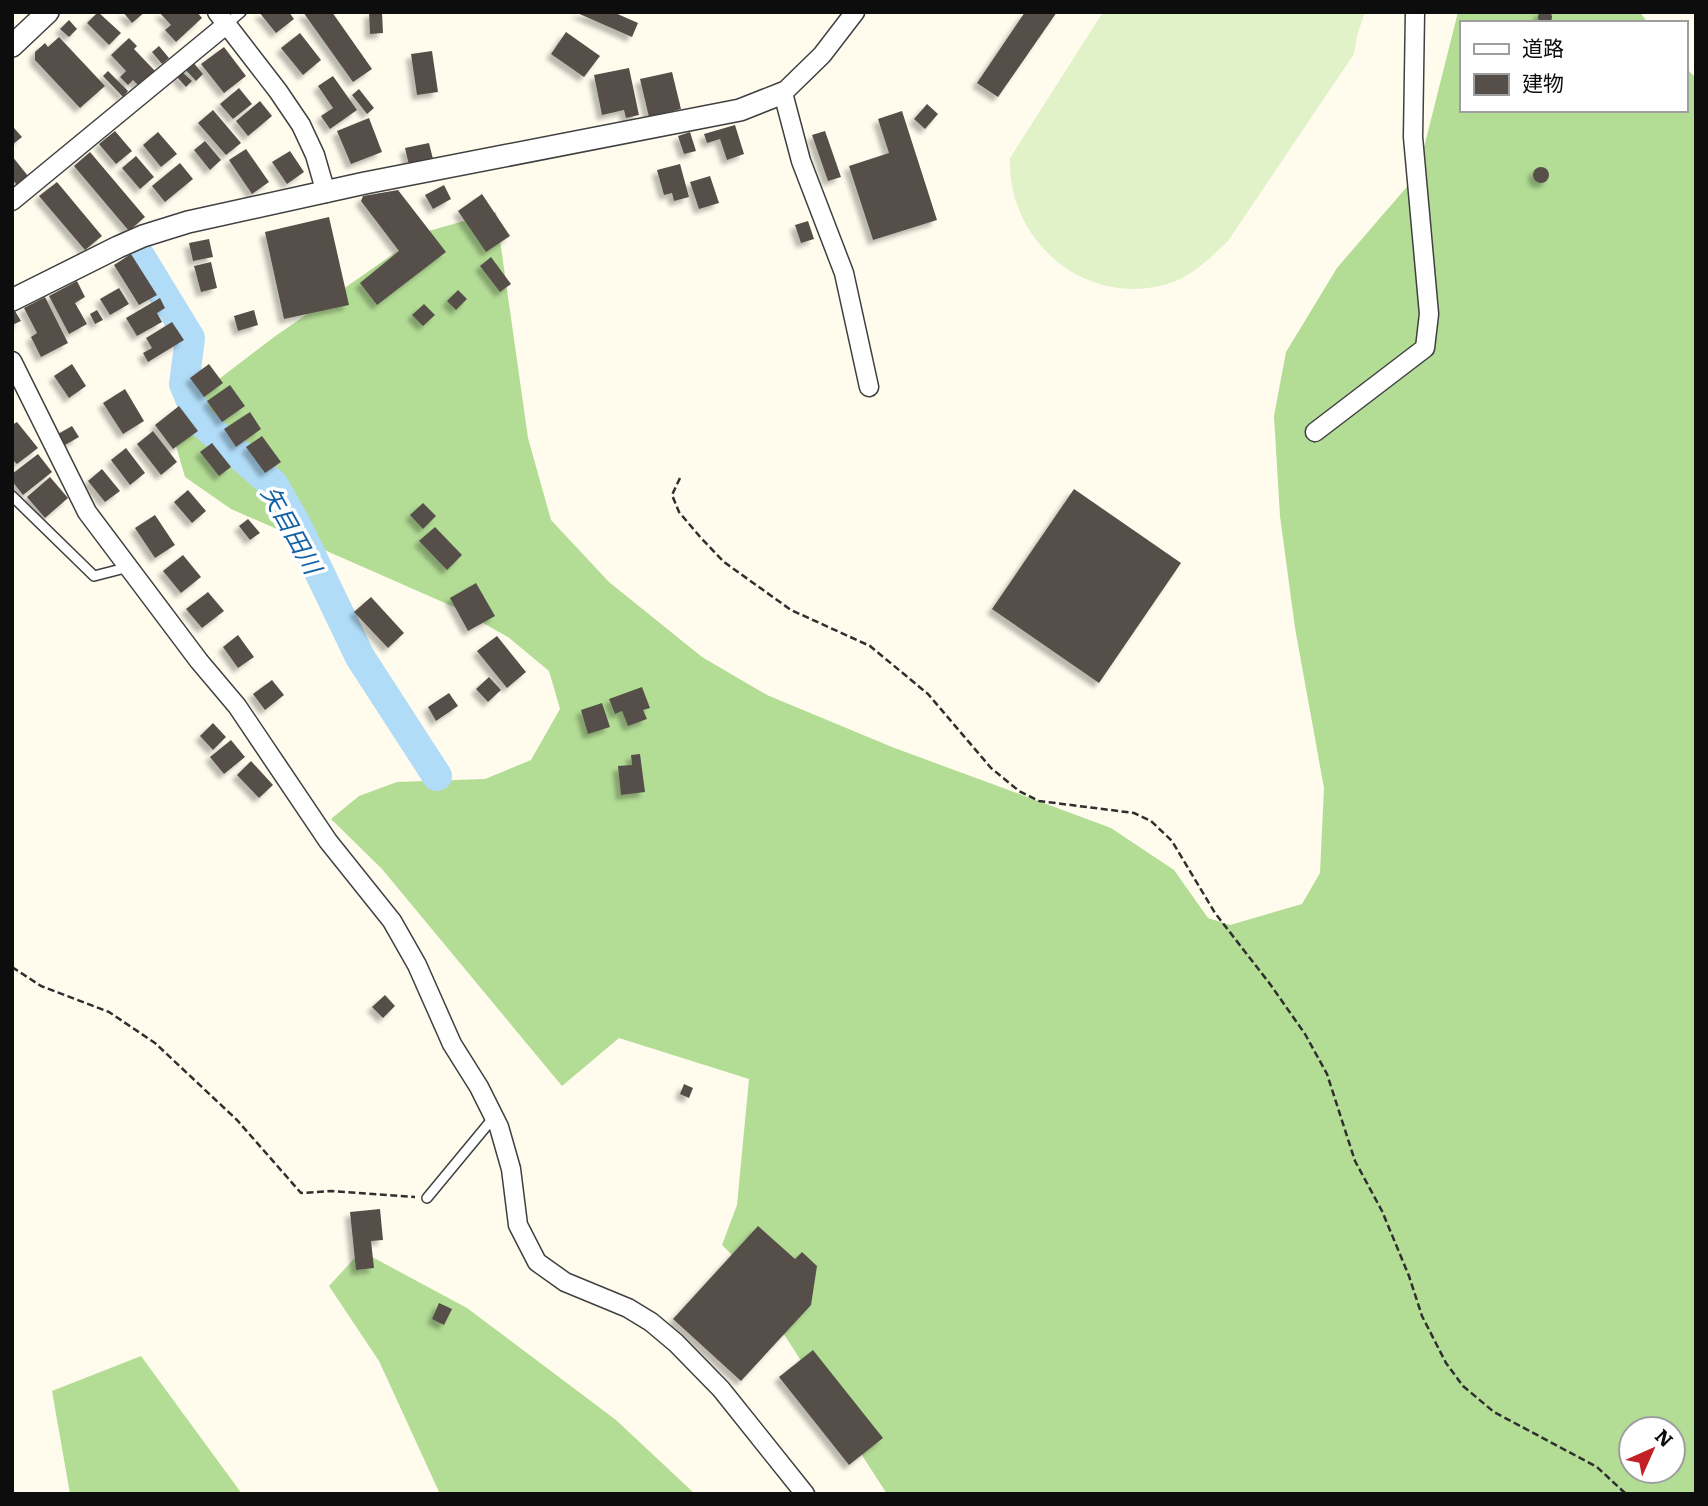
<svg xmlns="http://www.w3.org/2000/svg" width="1708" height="1506" font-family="Literata,'Noto Sans JP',serif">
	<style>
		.forest { fill: #b3dc95; fill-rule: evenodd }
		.pitch { fill: #e2f2c8 }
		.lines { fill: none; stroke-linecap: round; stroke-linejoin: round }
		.river { stroke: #b0dcf8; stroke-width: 30 }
		.building { fill: #564f49; filter: url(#shadow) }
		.service-casing { stroke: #404040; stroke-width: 12 }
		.minor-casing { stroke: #404040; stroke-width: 21 }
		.tertiary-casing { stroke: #404040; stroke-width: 24 }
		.path { stroke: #2f2f2f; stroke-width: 2.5; stroke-dasharray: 7 3.5; stroke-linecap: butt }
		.service { stroke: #fff; stroke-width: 9 }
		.minor { stroke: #fff; stroke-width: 18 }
		.tertiary { stroke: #fff; stroke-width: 21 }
		.labels { text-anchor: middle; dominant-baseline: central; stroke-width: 7; stroke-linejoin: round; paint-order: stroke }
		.water-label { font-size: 24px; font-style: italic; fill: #1261a3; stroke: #fff }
	</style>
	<defs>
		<filter id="shadow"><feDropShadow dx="-5" dy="5" stdDeviation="2" flood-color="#0004"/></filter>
	</defs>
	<rect width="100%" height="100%" fill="#fffcee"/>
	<g class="forest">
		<path d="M1458 12H1640L1648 23H1461V110H1685V67L1696 78V1494H887L734 1257 722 1245 737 1205 749 1079 619 1038 562 1086 382 869 331 819 359 796 397 782 485 779 531 760 560 709 549 671 508 637 454 607 231 509 185 477 168 418 274 337 425 232 496 212 528 438 551 520 609 582 702 657 767 695 892 747 1111 828 1174 870 1208 918 1230 925 1302 904 1320 873 1324 788 1295 628 1280 516 1274 416 1286 352 1337 268 1417 175ZM1631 1429H1673V1471H1631Z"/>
		<polygon points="361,1251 467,1308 616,1420 695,1494 440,1494 379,1361 329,1286"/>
		<polygon points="141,1356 242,1494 70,1494 52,1391"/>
	</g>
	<path class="pitch" d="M1103 12H1365L1357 36 1354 54 1228 241C1210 258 1192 277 1167 284 1085 308 1007 241 1010 158Z"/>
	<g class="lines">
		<polyline class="river" points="140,256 190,338 184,384 199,420 273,484 298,528 360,657 437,776"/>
	</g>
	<g class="building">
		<circle cx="1545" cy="17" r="7"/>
		<polygon points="98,12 121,33 109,45 87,23"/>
		<polygon points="123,12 145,12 132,23"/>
		<polygon points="159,12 197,12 202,18 176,42 165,30 171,25"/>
		<polygon points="259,12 289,12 294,19 276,33"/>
		<polygon points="303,12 332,12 372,69 353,82"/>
		<polygon points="369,12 382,12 383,33 370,34"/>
		<polygon points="575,12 613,12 638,23 632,37"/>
		<polygon points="1025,12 1057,12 998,97 977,83"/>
		<polygon points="69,20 77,29 69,37 60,29"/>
		<polygon points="566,32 600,56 584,77 551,54"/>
		<polygon points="300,33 321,60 303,75 281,48"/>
		<polygon points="59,37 105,86 80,108 35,60 35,52 45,43 48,47"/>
		<polygon points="129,38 137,46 134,49 155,71 139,86 133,80 128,85 120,77 126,71 111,55"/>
		<polygon points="159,46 169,58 162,64 152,52"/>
		<polygon points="224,47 246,76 224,93 201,64"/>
		<polygon points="432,51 438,92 417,95 411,54"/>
		<polygon points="192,61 203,74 196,81 184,68"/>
		<polygon points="629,68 639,115 626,118 624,110 602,115 594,75"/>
		<polygon points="108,71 128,91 123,97 103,76"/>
		<polygon points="181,71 192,81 186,87 176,76"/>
		<polygon points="672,72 681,109 649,117 640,79"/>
		<polygon points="333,76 357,110 330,129 321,116 333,108 318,86"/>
		<polygon points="239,88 252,104 233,119 220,104"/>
		<polygon points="359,89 374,108 367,114 352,95"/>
		<polygon points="260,101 272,116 248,136 236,121"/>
		<polygon points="927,104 938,114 925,129 914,119"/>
		<polygon points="213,110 241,143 226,155 198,123"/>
		<polygon points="902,111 937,220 873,240 849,166 889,153 878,119"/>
		<polygon points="369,118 382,152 351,164 337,131"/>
		<polygon points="735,125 744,154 727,160 720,139 707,143 704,134"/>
		<polygon points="14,128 22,137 12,145 12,129"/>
		<polygon points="115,131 132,151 116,164 99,144"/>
		<polygon points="825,131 841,177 828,181 812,135"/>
		<polygon points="158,132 177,154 161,167 143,145"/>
		<polygon points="690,132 696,151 684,154 678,136"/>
		<polygon points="205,141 221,160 210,170 194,150"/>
		<polygon points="429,143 433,159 409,165 405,148"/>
		<polygon points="246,149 269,182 252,194 229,160"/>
		<polygon points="290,151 304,172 287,184 272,162"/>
		<polygon points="90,152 145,217 129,231 74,166"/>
		<polygon points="12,156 28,176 17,185 12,179"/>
		<polygon points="136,156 154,177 140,189 122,168"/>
		<polygon points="180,163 193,179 165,202 152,186"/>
		<polygon points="680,164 689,197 674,201 672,193 664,195 657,170"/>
		<circle cx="1541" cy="175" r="8"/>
		<polygon points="710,176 719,203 699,209 690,182"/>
		<polygon points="57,182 102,236 85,250 39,196"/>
		<polygon points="444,185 451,199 433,209 425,195"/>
		<polygon points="398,190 446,252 377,305 360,283 399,251 361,201 363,196"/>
		<polygon points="482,194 510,236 486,252 458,211"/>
		<polygon points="329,217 349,305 284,319 265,232"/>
		<polygon points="808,221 814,239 801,243 795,225"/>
		<polygon points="209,239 213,257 193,261 189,243"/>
		<polygon points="131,254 157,295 139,305 114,265"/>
		<polygon points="491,257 511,284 500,292 480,266"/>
		<polygon points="211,262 217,288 201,292 194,266"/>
		<polygon points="77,281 85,297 75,303 87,324 69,334 49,296"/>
		<polygon points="119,288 129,304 110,315 100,299"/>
		<polygon points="458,290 467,299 456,310 447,301"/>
		<polygon points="45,297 68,343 41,357 31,337 37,333 24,308"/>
		<polygon points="160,298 165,308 157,313 162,322 137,336 126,318"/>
		<polygon points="424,304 435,315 423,326 412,315"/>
		<polygon points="97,310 103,320 95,324 90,314"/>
		<polygon points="254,310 258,325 238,331 234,316"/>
		<polygon points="15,311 21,321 12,325 12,312"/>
		<polygon points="172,322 184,340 148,362 143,353 152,348 146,338"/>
		<polygon points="72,364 86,386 69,398 54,376"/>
		<polygon points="209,364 223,383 204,397 190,378"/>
		<polygon points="230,385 245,406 222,422 207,401"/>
		<polygon points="125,389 144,421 123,434 103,403"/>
		<polygon points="179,406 198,431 173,449 155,425"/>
		<polygon points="250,412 261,429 236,447 224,429"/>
		<polygon points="17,422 38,448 17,464 12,459 12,425"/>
		<polygon points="72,426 79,437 65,445 58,434"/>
		<polygon points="153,431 177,462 161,475 137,444"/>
		<polygon points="262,436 281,462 265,473 246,447"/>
		<polygon points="212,443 231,467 219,476 200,452"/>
		<polygon points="126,448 145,473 130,485 111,460"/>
		<polygon points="38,454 52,472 23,495 12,481 12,474"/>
		<polygon points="102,469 120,491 105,502 88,481"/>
		<polygon points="50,477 68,498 45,518 27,497"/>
		<polygon points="1074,489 1181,563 1099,683 992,609"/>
		<polygon points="188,490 206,511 192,523 174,502"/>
		<polygon points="423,503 436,516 423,529 410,515"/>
		<polygon points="155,515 175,545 155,558 135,528"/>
		<polygon points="248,519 260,533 250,540 239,526"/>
		<polygon points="435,527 462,555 447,570 419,541"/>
		<polygon points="183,555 201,577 181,593 163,571"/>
		<polygon points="476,583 495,616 468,631 450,598"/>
		<polygon points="208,592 224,611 202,628 186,609"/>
		<polygon points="371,597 404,633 388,648 354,612"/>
		<polygon points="238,635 254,657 238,668 223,647"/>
		<polygon points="497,636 526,672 507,688 477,651"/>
		<polygon points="489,677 501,690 488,702 476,689"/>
		<polygon points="272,680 284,695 265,710 253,694"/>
		<polygon points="642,687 650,708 643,710 647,719 628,726 622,711 615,714 609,699"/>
		<polygon points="449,693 458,706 436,721 428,707"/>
		<polygon points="602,703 610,727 588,734 581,710"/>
		<polygon points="213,723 226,737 213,750 200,736"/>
		<polygon points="231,740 245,757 224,774 210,757"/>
		<polygon points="640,754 645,792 621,795 618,766 632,765 631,755"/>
		<polygon points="251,761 273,785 259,798 237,775"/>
		<polygon points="385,995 395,1006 383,1018 372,1007"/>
		<polygon points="684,1084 693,1088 689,1098 680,1094"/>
		<polygon points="380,1209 383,1240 371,1241 374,1268 356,1270 350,1212"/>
		<polygon points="758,1226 795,1259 802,1252 817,1266 811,1305 741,1381 673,1319"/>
		<polygon points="439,1303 452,1309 444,1325 432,1319"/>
		<polygon points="813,1350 883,1438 849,1465 779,1377"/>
	</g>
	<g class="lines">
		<g class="service-casing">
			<g id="service">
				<polyline points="227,24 241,12"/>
				<polyline points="12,496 94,576 129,567"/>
				<polyline points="427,1198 494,1117"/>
			</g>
		</g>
		<g class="minor-casing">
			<g id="minor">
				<polyline points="217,12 278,91 301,125 315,155 326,193"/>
				<polyline points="855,12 822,55 783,93 801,161 844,273 869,387"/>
				<polyline points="12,201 227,24"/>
				<polyline points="12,361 87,512 199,661 237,706 328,841 392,921 417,965 452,1044 479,1087 499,1127 511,1169 518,1225 537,1262 565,1282 628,1308 651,1322 676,1343 721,1389 805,1494"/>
				<polyline points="1315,432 1425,348 1429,314 1413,137 1415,12"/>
			</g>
		</g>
		<g class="tertiary-casing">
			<g id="tertiary">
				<polyline points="12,46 48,12"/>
				<polyline points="12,300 118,247 143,236 188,222 365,183 740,110 783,93"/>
			</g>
		</g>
		<g class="path">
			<polyline points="680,478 672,495 679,512 701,538 724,562 791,610 870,646 928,694 991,768 1019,791 1039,801 1134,813 1151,821 1172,841 1215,913 1270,984 1305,1034 1327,1074 1355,1161 1382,1211 1409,1276 1422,1316 1446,1363 1463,1386 1494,1412 1597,1467 1626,1494"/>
			<polyline points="12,967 41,986 109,1012 155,1043 237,1120 301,1193 331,1191 415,1197"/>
		</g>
		<use href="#service" class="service"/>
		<use href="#minor" class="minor"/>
		<use href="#tertiary" class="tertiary"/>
	</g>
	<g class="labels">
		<g class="water-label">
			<text transform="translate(293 529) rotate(61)">矢目田川</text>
		</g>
	</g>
	<rect width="1708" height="1506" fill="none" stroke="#0d0d0d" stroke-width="28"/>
	<rect x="1460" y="21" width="228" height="91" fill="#ffffff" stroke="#9e9e9e" stroke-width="2"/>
	<rect x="1474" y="44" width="35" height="10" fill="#ffffff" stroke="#9e9e9e" stroke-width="2"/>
	<text x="1522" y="56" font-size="21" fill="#0d0d0d">道路</text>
	<rect x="1474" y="74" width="35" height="21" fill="#564f49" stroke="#9e9e9e" stroke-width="2"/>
	<text x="1522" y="91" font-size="21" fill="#0d0d0d">建物</text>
	<g transform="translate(1652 1450) rotate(45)"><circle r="33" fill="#ffffff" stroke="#9e9e9e" stroke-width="2"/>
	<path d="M0-5L12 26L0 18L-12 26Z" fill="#c22025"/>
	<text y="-10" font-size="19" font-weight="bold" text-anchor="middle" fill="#0d0d0d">N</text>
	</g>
</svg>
